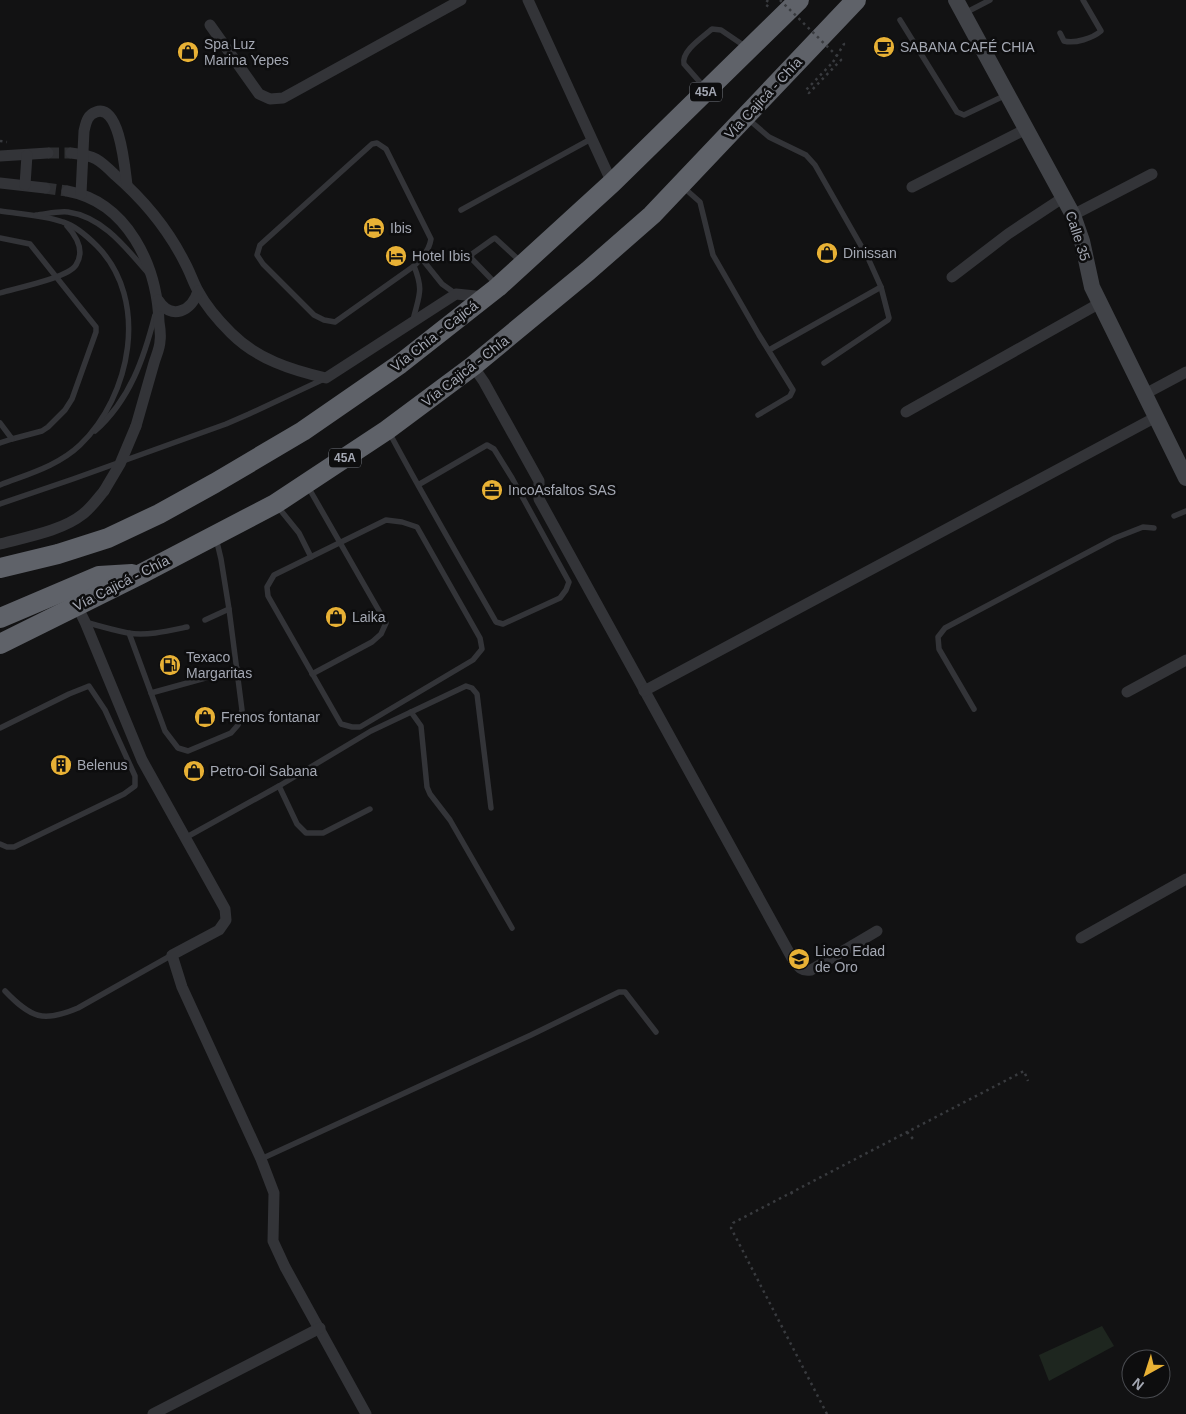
<svg xmlns="http://www.w3.org/2000/svg" width="1186" height="1414" font-family="Helvetica,sans-serif">
	<style>
		.green { fill: #1e261f }
		.lines { fill: none; stroke-linecap: round; stroke-linejoin: round }
		.street-tunnel { stroke: #2f3033; stroke-width: 11; stroke-dasharray: 11 5.5; stroke-linecap: butt }
		.path { stroke: #393b3f; stroke-width: 2.5; stroke-dasharray: 2.5 4; stroke-linecap: butt }
		.lane { stroke: #333438; stroke-width: 5.5 }
		.street { stroke: #333438; stroke-width: 11 }
		.secondary { stroke: #414348; stroke-width: 16 }
		.highway { stroke: #5f6269; stroke-width: 20 }
		.path-bridge { stroke: #393b3f; stroke-width: 2.5; stroke-dasharray: 2.5 4; stroke-linecap: butt }
		.street-bridge { stroke: #333438; stroke-width: 11 }
		.labels { text-anchor: middle; dominant-baseline: central; stroke-width: 5; stroke-linejoin: round; paint-order: stroke }
		.shield { fill: #0d0d0e; stroke: #777a82; stroke-width: 1 }
		.shield-label { font-size: 12px; font-weight: bold; fill: #a4a8b3 }
		.poi-label { font-size: 14px; fill: #a4a8b3; stroke: #0d0d0e; text-anchor: start }
		.street-label { font-size: 14px; fill: #a4a8b3; stroke: #0d0d0e }
	</style>
	<rect width="100%" height="100%" fill="#121213"/>
	<polygon class="green" points="1102,1326 1114,1346 1049,1381 1039,1355"/>
	<g class="lines">
		<g class="street-tunnel">
			<polyline points="48,153 71,153"/>
			<polyline points="45,188 67,191"/>
		</g>
		<g class="path">
			<polyline points="768,0 765,4 769,7"/>
			<polyline points="833,62 844,44 841,40"/>
			<polyline points="0,141 7,142"/>
			<polyline points="907,1132 913,1139"/>
			<polyline points="791,1192 794,1197"/>
			<polyline points="827,1414 731,1228 733,1223 1024,1071 1028,1081"/>
		</g>
		<g class="lane">
			<polyline points="965,13 990,0"/>
			<polyline points="900,20 957,112 964,115 1006,95"/>
			<path d="M1060 33 1064 41C1075 44 1093 38 1101 31L1083 0"/>
			<path d="M705 88 684 64C681 51 703 37 712 29L721 30 746 47"/>
			<polyline points="748,119 769,137 806,155 815,165 868,258 881,287 889,318 888,320 824,363"/>
			<path d="M377 143 386 149 431 239C429 251 422 259 414 266L335 322 324 320 314 315 263 264 257 255 260 245 372 144Z"/>
			<polyline points="683,187 700,202 713,255 759,335 793,390 790,396 758,415"/>
			<polyline points="461,210 591,139"/>
			<path d="M0 211C20 214 44 215 63 222 76 226 88 237 97 246 150 300 131 396 80 445 58 466 28 474 0 485"/>
			<path d="M36 215C46 214 58 211 68 212 103 217 126 248 147 272"/>
			<polyline points="0,238 30,244 96,327 96,332 72,399 65,410 48,427 42,431 12,439 0,423"/>
			<polyline points="422,259 442,284 456,294"/>
			<polyline points="497,285 471,258 472,254 493,239 495,238 520,261"/>
			<path d="M0 293C16 288 68 278 76 265 85 251 77 237 67 226"/>
			<path d="M413 320C419 295 424 291 414 266"/>
			<polyline points="769,350 881,287"/>
			<path d="M95 431C130 400 144 358 155 315"/>
			<path d="M389 432C423 496 460 559 496 622L503 624 560 598 566 590 569 582 512 478 494 449 487 445 418 485"/>
			<polyline points="0,443 12,439"/>
			<polyline points="307,485 386,623 381,634 372,642 312,674"/>
			<polyline points="0,504 73,479 226,424 249,414 324,379"/>
			<polyline points="278,507 299,533 311,557"/>
			<polyline points="1174,516 1186,511"/>
			<polygon points="386,520 402,522 417,527 480,638 482,649 473,660 360,727 352,727 341,724 268,596 267,587 274,575"/>
			<polyline points="205,620 229,609 221,559 216,538"/>
			<path d="M85 622C99 626 113 630 128 633 147 636 168 631 187 627"/>
			<polyline points="129,633 165,731 178,748 188,751 231,733 238,725 242,710 229,609"/>
			<polyline points="151,693 238,669"/>
			<polyline points="974,709 939,649 938,637 945,628 1115,538 1143,527 1154,528"/>
			<polyline points="411,712 421,726 427,787 430,794 450,820 512,928"/>
			<polyline points="0,728 69,694 89,686 105,710 135,776 135,786 124,794 14,847 7,847 0,844"/>
			<polyline points="279,786 297,824 306,833 323,833 370,809"/>
			<polyline points="185,838 279,786 371,731 466,686 472,688 477,694 491,808"/>
			<path d="M5 991C31 1018 43 1023 78 1008L172 955"/>
			<polyline points="261,1159 531,1035 619,992 625,992 656,1032"/>
		</g>
		<g class="street">
			<polyline points="528,0 612,183"/>
			<polyline points="210,25 259,94 270,99 283,98 461,0"/>
			<path d="M71 153C79 154 89 155 96 159 103 163 109 169 114 174 143 199 168 229 185 263 190 272 193 282 198 291 206 306 218 320 231 333 257 359 291 370 326 378L456 294 485 297"/>
			<polyline points="0,156 48,153"/>
			<polyline points="0,183 45,188"/>
			<polyline points="25,185 27,155"/>
			<polyline points="912,187 1026,129"/>
			<path d="M67 191C128 202 157 266 159 322 160 328 161 335 160 341 160 348 156 356 154 363 148 384 142 405 136 426"/>
			<path d="M81 194 84 131C86 123 87 115 96 112 120 103 125 170 127 185"/>
			<polyline points="1073,215 1152,174"/>
			<polyline points="952,277 1008,234 1064,197"/>
			<path d="M158 300C171 321 192 311 198 291"/>
			<path d="M473 366 484 382 539 481V499L792 958C798 966 801 972 811 970L877 931"/>
			<polyline points="1145,394 1186,372"/>
			<polyline points="906,412 1100,303"/>
			<path d="M0 544C26 537 62 531 83 514 91 508 98 498 104 491"/>
			<polyline points="77,606 85,622 142,760 225,909 226,920 219,930 172,955 182,987 261,1159 274,1193 273,1241 285,1267 366,1414"/>
			<polyline points="644,691 1156,417"/>
			<polyline points="1127,692 1186,660"/>
			<polyline points="1081,938 1186,879"/>
			<polyline points="153,1414 320,1328"/>
		</g>
		<polyline class="secondary" points="956,0 1073,215 1082,241 1092,287 1186,478"/>
		<g class="highway">
			<polyline points="0,568 58,554 108,538 159,514 215,483 303,431 400,364 498,287 612,183 799,0"/>
			<polyline points="0,618 99,576 132,574"/>
			<polyline points="0,644 141,574 275,504 387,430 473,366 588,271 652,215 856,0"/>
		</g>
		<polyline class="path-bridge" points="780,0 841,60 809,93 806,90 833,62"/>
		<polyline class="street-bridge" points="104,491 120,464 136,426"/>
	</g>
	<defs>
		<g id="cafe-disc" transform="scale(1.125)"><circle r="9.5" fill="#e8b135" stroke="#0d0d0e"/><path d="M-5.5-4.5H6V0H3Q3 3.5 0 3.5H-2.5Q-5.5 3.5-5.5 0ZM3-3.2v2h1.7v-2ZM-6 4.5H4V6H-6Z" fill="#111"/></g>
		<g id="shop-disc" transform="scale(1.125)"><circle r="9.5" fill="#e8b135" stroke="#0d0d0e"/><path d="M-5-2.5h2.3a2.7 3.5 0 0 1 5.4 0H5L5.5 6h-11ZM-1.5-2.5h3a1.5 2.3 0 0 0-3 0Z" fill="#111"/></g>
		<g id="hotel-disc" transform="scale(1.125)"><circle r="9.5" fill="#e8b135" stroke="#0d0d0e"/><path d="M-6-4.5h1.5V1H6V5H4.5V3h-9V5H-6ZM-4 0a1.8 1.8 0 1 1 3.6 0ZM.5 0V-2.5h3Q6-2.5 6 0Z" fill="#111"/></g>
		<g id="office-disc" transform="scale(1.125)"><circle r="9.5" fill="#e8b135" stroke="#0d0d0e"/><path d="M-6-3h4V-5.5h4V-3h4V5H-6ZM-1-4.5V-3h2v-1.5ZM-6 0V1H6V0Z" fill="#111"/></g>
		<g id="fuel-disc" transform="scale(1.125)"><circle r="9.5" fill="#e8b135" stroke="#0d0d0e"/><path d="M-5.5-6h7V0h2V4h1.3V-2.5L3-4.5l.8-.8L6-3V5H2.5V1h-1V6h-7ZM-4.2-4.7v3.2H.2V-4.7Z" fill="#111"/></g>
		<g id="building-disc" transform="scale(1.125)"><circle r="9.5" fill="#e8b135" stroke="#0d0d0e"/><path d="M-4-6H4V6H1V3H-1V6H-4ZM-2.5-4.3h1.7v1.8h-1.7ZM.8-4.3h1.7v1.8H.8ZM-2.5-1h1.7V.8h-1.7ZM.8-1h1.7V.8H.8Z" fill="#111"/></g>
		<g id="school-disc" transform="scale(1.125)"><circle r="9.5" fill="#e8b135" stroke="#0d0d0e"/><path d="M0-5L7-2L0 1L-7-2ZM-4 1L0 2.5L4 1V4Q0 6-4 4Z" fill="#111"/></g>
	</defs>
	<g fill-rule="evenodd">
		<use href="#cafe-disc" x="884" y="47"/>
		<use href="#shop-disc" x="188" y="52"/>
		<use href="#hotel-disc" x="374" y="228"/>
		<use href="#shop-disc" x="827" y="253"/>
		<use href="#hotel-disc" x="396" y="256"/>
		<use href="#office-disc" x="492" y="490"/>
		<use href="#shop-disc" x="336" y="617"/>
		<use href="#fuel-disc" x="170" y="665"/>
		<use href="#shop-disc" x="205" y="717"/>
		<use href="#building-disc" x="61" y="765"/>
		<use href="#shop-disc" x="194" y="771"/>
		<use href="#school-disc" x="799" y="959"/>
	</g>
	<g class="labels">
		<g class="shield">
			<rect x="690" y="82.5" width="32" height="19" rx="4"/>
			<rect x="329" y="448.5" width="32" height="19" rx="4"/>
		</g>
		<g class="shield-label">
			<text x="706" y="92">45A</text>
			<text x="345" y="458">45A</text>
		</g>
		<g class="poi-label">
			<text x="204" y="44">Spa Luz<tspan x="204" dy="16">Marina Yepes</tspan></text>
			<text x="900" y="47">SABANA CAFÉ CHIA</text>
			<text x="390" y="228">Ibis</text>
			<text x="843" y="253">Dinissan</text>
			<text x="412" y="256">Hotel Ibis</text>
			<text x="508" y="490">IncoAsfaltos SAS</text>
			<text x="352" y="617">Laika</text>
			<text x="186" y="657">Texaco<tspan x="186" dy="16">Margaritas</tspan></text>
			<text x="221" y="717">Frenos fontanar</text>
			<text x="77" y="765">Belenus</text>
			<text x="210" y="771">Petro-Oil Sabana</text>
			<text x="815" y="951">Liceo Edad<tspan x="815" dy="16">de Oro</tspan></text>
		</g>
		<g class="street-label">
			<text transform="translate(763 98) rotate(-47)">Vía Cajicá - Chía</text>
			<text transform="translate(1078 236) rotate(72)">Calle 35</text>
			<text transform="translate(434 336) rotate(-38)">Vía Chía - Cajicá</text>
			<text transform="translate(465 371) rotate(-38)">Vía Cajicá - Chía</text>
			<text transform="translate(121 583) rotate(-27)">Vía Cajicá - Chía</text>
		</g>
	</g>
	<g transform="translate(1146 1374) rotate(219)"><circle r="24" fill="#0d0d0e" stroke="#494b50"/>
	<path d="M0-4L9 19L0 12L-9 19Z" fill="#e8b135"/>
	<text y="-8" font-size="14" font-weight="bold" text-anchor="middle" fill="#a4a8b3">N</text>
	</g>
</svg>
